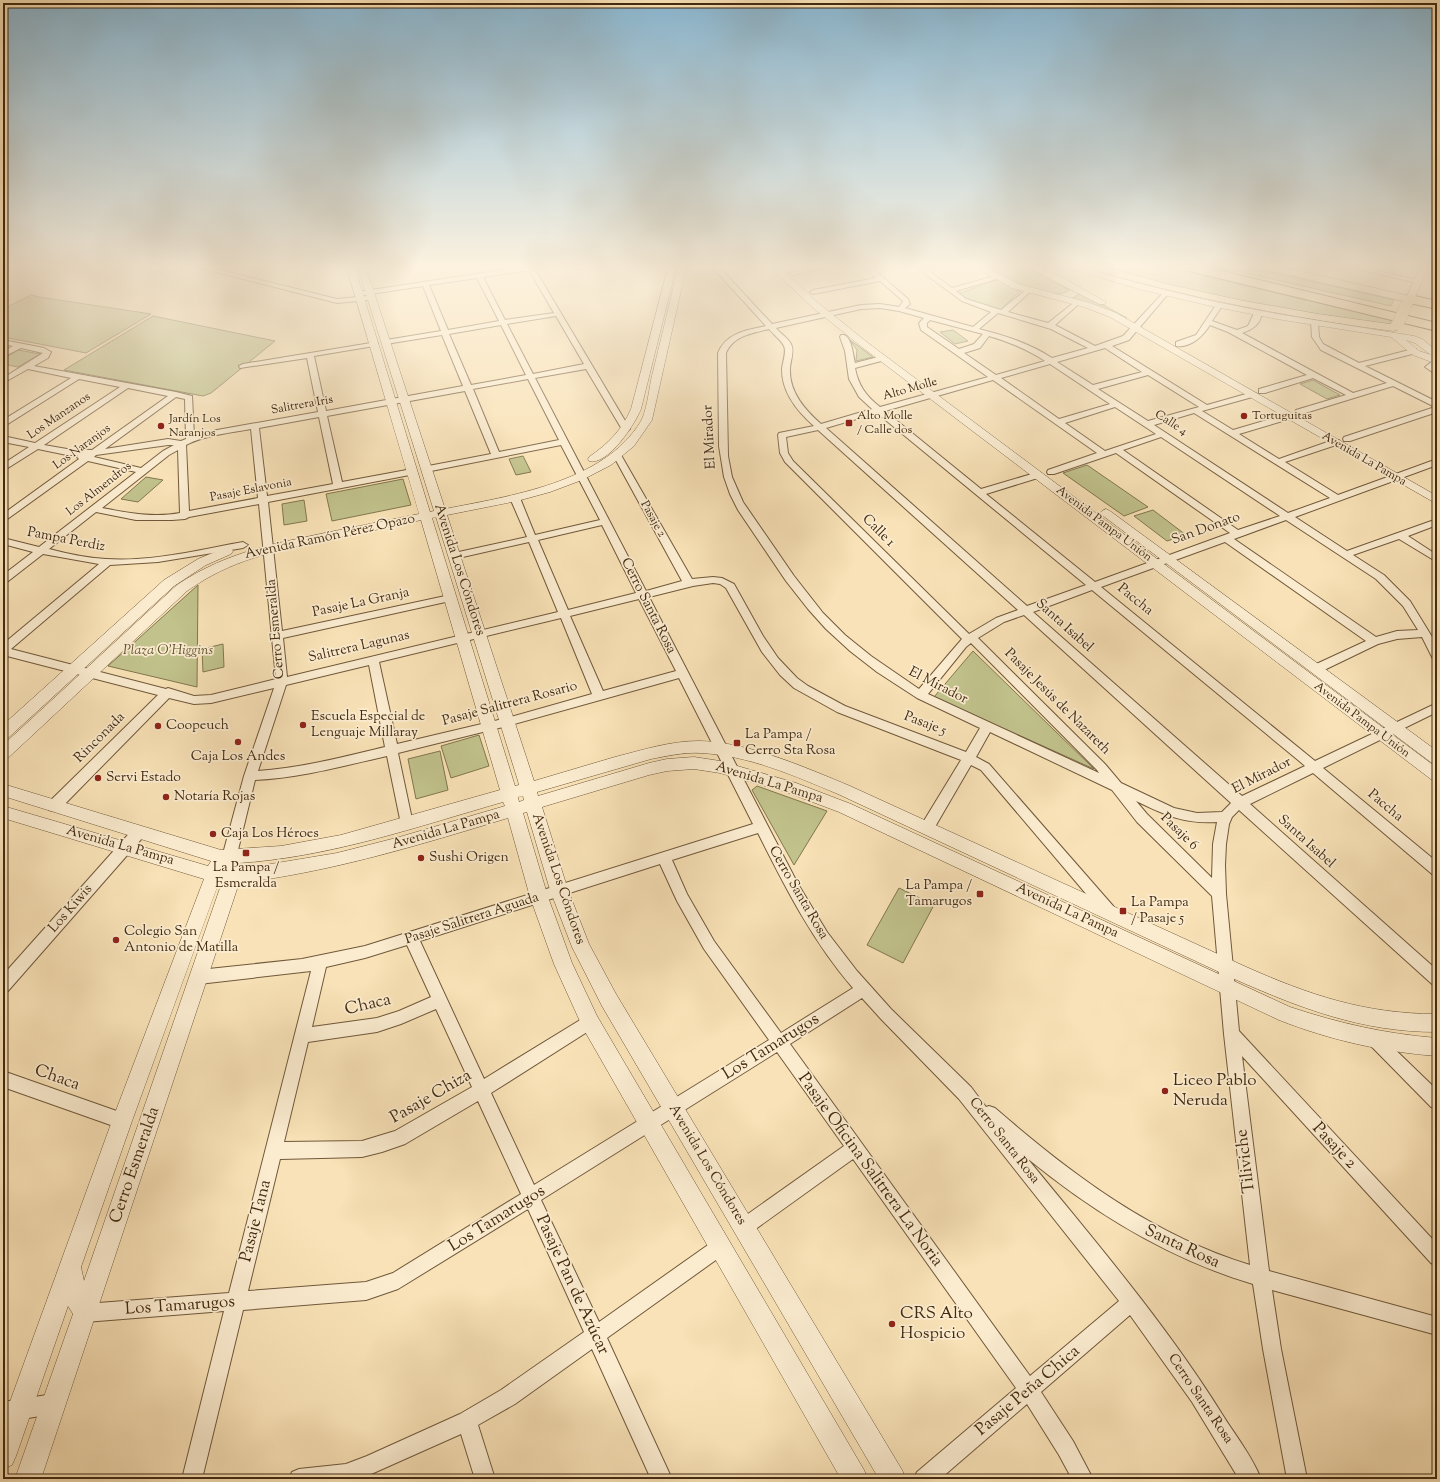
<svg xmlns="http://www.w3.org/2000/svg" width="1440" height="1482" font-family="'Sorts Mill Goudy',serif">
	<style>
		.green { fill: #c1c28c; stroke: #82764e }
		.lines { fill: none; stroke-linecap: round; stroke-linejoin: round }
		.minor-casing { stroke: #70583a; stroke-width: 2 }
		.tertiary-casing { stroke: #70583a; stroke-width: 1 }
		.secondary-casing { stroke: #432a10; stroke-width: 1 }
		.primary-casing { stroke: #432a10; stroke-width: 1 }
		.motorway-casing { stroke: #432a10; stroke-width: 2 }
		.minor { fill: #fbecd0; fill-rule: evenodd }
		.tertiary { fill: #fbecd0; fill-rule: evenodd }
		.secondary { fill: #fbecd0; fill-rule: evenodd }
		.primary { fill: #f9e2b7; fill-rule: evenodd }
		.motorway { fill: #f9e2b7; fill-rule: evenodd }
		.primary-bridge-casing { stroke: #432a10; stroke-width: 12; stroke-linecap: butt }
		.primary-bridge { stroke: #f9e2b7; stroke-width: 12 }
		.shaded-wall { fill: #9e7466; stroke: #432a10 }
		.poi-dot { fill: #8f2418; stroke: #fbecd0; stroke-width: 1.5 }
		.labels { text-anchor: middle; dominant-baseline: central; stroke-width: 3.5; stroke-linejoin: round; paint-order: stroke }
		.far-street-label { font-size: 12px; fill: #432a10; stroke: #fbecd0 }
		.far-poi-label { font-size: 12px; fill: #432a10; stroke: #fbecd0; text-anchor: start }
		.street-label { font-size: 14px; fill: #432a10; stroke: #fbecd0 }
		.park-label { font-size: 14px; font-style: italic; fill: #62502f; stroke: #fbecd0 }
		.poi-label { font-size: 14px; fill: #432a10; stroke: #fbecd0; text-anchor: start }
		.near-street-label { font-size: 17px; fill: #432a10; stroke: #fbecd0 }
		.near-poi-label { font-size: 17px; fill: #432a10; stroke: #fbecd0; text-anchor: start }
	</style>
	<rect width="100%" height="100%" fill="#f9e2b7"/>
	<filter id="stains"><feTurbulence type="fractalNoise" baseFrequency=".005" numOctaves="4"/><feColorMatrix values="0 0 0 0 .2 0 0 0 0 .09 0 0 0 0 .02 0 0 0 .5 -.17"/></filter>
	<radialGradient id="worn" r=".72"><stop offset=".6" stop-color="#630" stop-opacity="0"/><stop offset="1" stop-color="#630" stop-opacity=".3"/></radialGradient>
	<g class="green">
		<path d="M988 268H1024L1048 278 1069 290C1055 304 1002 276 988 268Z"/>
		<polygon points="1106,268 1171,268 1390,320 1392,324 1384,324 1269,307 1169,285"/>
		<polygon points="1223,268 1252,268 1394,300 1391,306"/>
		<polygon points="996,280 1020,291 1000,310 964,299 958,294"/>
		<polygon points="1081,293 1127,318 1125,319 1071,299"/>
		<polygon points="31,295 39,297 151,314 86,353 3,337 3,309"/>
		<polygon points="153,316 275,341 211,393 203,396 64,370"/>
		<polygon points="953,330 968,341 955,344 940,332"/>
		<polygon points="850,340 873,357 856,361 857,350"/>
		<polygon points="18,350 40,354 18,367 3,364 3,359"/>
		<polygon points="1313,380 1340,395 1327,399 1300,384"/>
		<polygon points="523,456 531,472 516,475 509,459"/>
		<polygon points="1087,465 1148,507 1124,516 1063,473"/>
		<polygon points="146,477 163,480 138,502 121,499"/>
		<polygon points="403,479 411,505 332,521 326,494"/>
		<polygon points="304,500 307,521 284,525 282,504"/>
		<polygon points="1153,510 1186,535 1167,541 1134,516"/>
		<polygon points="198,585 197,687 108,666"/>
		<polygon points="223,644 224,667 203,672 202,649"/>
		<polygon points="973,651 1094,769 934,697"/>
		<polygon points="479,735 489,766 451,778 441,746"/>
		<polygon points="440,751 448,790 416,799 408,759"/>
		<polygon points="757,786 827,811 794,865 752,790"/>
		<polygon points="899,888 934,905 903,963 867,945"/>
	</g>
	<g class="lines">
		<g class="minor-casing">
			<g id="minor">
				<polygon points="200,268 212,268 337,299 368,296 371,298 368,300 337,303"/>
				<path d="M515 268H534L630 429 626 432 623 431 586 369 535 378 646 591 682 581 613 455 617 452 621 455 692 579 713 577 722 578 734 584 763 636 778 658 797 678 808 686 845 706 966 752 980 728 917 698 877 672 850 651 826 629 808 609 786 581 738 510 730 494 724 477 719 446 718 353C726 333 746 330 766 326L713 268H720L772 324 861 305 880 304 899 307 902 303 903 301 880 281 813 294 810 292 813 290 876 278 865 268H872L908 299 910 304 905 308 973 327 991 312 962 301 917 268H925L952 288 998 275 1001 277 1000 278 956 291 966 299 1001 310 1027 289H1031V291L1008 312 1048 323 1076 301H1080V303L1055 325 1095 346 1123 336 1163 293H1167V295L1129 340 1112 346 1207 405 1253 392 1257 394 1256 396 1202 411 1233 430 1287 414H1293L1294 416 1293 418 1239 434 1279 459 1333 440H1339L1340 442 1339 444 1285 462 1338 495 1437 459V465L1295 517 1347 551 1437 519V525L1408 536 1437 555V562L1399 539 1353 555 1384 575 1410 601 1437 645V660L1433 659 1422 637 1397 639 1378 644 1320 672H1312L1310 669 1312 666 1366 641 1225 542 1101 587 1315 761 1437 703V712L1323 768 1437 862V876L1432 874 1313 773 1250 804 1437 970V986L1432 984 1239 810 1232 817 1229 824 1226 844 1225 865 1226 894 1239 1031 1437 1244V1266L1431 1263 1242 1056 1269 1271 1437 1317V1335L1272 1290 1281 1349 1307 1479H1287L1263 1349 1253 1284C1169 1259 1094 1213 1027 1158 1095 1241 1165 1323 1222 1414 1235 1435 1252 1456 1261 1479H1239L1192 1402 1130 1315 1041 1392 1073 1441 1093 1479H1072L1059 1455 1027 1404 940 1479H914L917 1472 1016 1388 853 1159 750 1233 744 1236 738 1233 735 1227 738 1221 844 1146 777 1052 541 1200 599 1322 715 1240 721 1237 727 1240 730 1246 727 1252 607 1338 672 1479H651L592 1349 515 1404 478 1425 495 1479H475L461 1434 360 1479H289L292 1472 299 1469 346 1464 367 1456 460 1414 501 1390 584 1332 528 1209 398 1289 366 1300 243 1310 202 1479H182L224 1311 85 1322 78 1320 76 1313 78 1306 85 1304 229 1293 311 971 199 984 194 982 192 977 194 972 199 970 302 959 365 946 753 824 679 678 507 726 398 753 413 824 412 828 407 829 402 828 401 824 387 756C343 766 300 778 255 780L238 850 236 854 231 855 226 854 224 850 244 776 274 688 211 703 194 704 169 698 59 810 54 811 49 810 48 806 49 802 158 695 3 655V644L99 564 43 554 7 582 3 583V575L33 552 3 544V538L39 547 136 472 88 461 6 520 3 521V514L79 459 77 457 78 455H67L38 449 3 471V464L29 447 3 442V436L35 443 120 387 79 379 3 427V420L71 378 28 369 3 383V378L43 353 21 348 3 357V352L13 346 3 344V340L44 348 51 352 48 358 34 366 176 392 192 396 194 436 217 430 318 412 307 358 240 368 239 366 243 364 377 342 378 344 374 346 314 356 326 411 463 386 442 335 386 344 382 342 386 340 441 331 423 286 358 296 355 294 358 292ZM529 270 554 313 505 320 483 277ZM477 278 499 321 448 330 429 285ZM880 308 899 311 924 318 919 323 921 330 988 377 880 407C866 396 858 385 855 368L885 360 886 358 882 356 855 363C853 355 852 338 844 335H841L840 337 845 351 849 379 859 397 872 409 821 424C805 410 789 392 790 369 790 361 795 352 791 344 788 338 780 333 776 328L861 309ZM998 313 1051 329 1088 348 1052 358C1029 343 1006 336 979 329ZM556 316 584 364 533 374 507 324ZM930 320 983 334 974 344 959 349 927 327V323ZM501 325 526 375 471 385 449 334ZM769 329C773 334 781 340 784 346 787 353 782 363 782 370 782 393 798 412 814 426L779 433 778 435 780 453 785 462 962 639 919 689 871 656 845 635 823 613 794 576 743 502 732 477 728 456 726 353C733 336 752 333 769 329ZM989 336C1009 342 1027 349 1045 361L996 375 964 353 980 348ZM1105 348 1142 372 1093 385 1057 362ZM1050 364 1110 404 1059 419 1001 378ZM1148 375 1199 407 1148 421 1098 389ZM528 379 559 440 499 452 473 389ZM993 380 1097 453 1048 470 1047 472 1048 474H1054L1116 453 1230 533 1095 582 986 494 1041 477 1042 475 1041 473H1035L981 489 885 411ZM128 388 168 396 92 450 67 449 44 445ZM465 391 491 454 423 467 422 469 423 471 426 472 561 445 600 520 535 535 520 498 515 495 510 498 527 537 454 553 449 556 454 559 529 542 558 612 287 677 283 638 450 601 455 598 450 595 282 631 268 502 415 474 416 472 415 470 412 469 342 482 327 416ZM176 397 185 399 186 439 181 441 168 439 105 449ZM1115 407 1156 434 1105 451 1065 423ZM877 413 1086 585 1027 606 826 428ZM1194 413 1330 498 1288 513 1154 425ZM319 417 333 484 267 496 259 428ZM251 429 258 498 189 511 186 445C205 435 230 433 251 429ZM818 430 1018 610 996 618 969 634 793 461 788 453 786 437ZM1161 437 1280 516 1238 530 1123 450ZM168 445H174L163 451 141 468 94 457 96 455ZM178 450 180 513C154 518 128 513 102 508L169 455ZM259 504 276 679 211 695 194 696 168 688 166 689 11 649 110 565 158 562 243 548 248 545 243 542C198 550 152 562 106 559 87 558 68 554 49 549L96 512 136 520H172L185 519 189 517ZM1286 520 1376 579 1403 606 1418 630 1397 631 1376 637 1234 539ZM602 525 636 593 568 610 538 540ZM713 583 720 584 726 588 762 652 780 675 794 688 837 712 961 760 922 824 921 828 922 832 927 833 932 832 971 765 981 770 1104 915 1109 917 1114 915 1116 911 1114 907 989 764 976 757 990 732 1112 790 1137 822 1212 896 1224 1034 1250 1265C1152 1235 1071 1174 995 1108L989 1106 986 1107 971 1087 891 1009 857 971 827 932 798 884 649 597 693 586ZM1092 590 1298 760 1305 766 1242 796 1033 612ZM639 599 676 671 603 691 570 616ZM1024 615 1231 803 1222 812 1197 813 1174 808 1121 783 1105 764 978 638 1004 622ZM561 618 592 694 507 718 397 744 379 662ZM971 643 1097 770 1099 773 928 694 966 647ZM369 665 385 747C343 757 301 768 258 771L286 685ZM1136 801C1165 815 1184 824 1217 822L1213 844 1212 878 1147 814ZM758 833C785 887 813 942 853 988L781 1033 714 941 687 894 672 860ZM660 864 677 901 704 949 769 1040 534 1185 491 1093 595 1027 598 1022 595 1017 590 1015 585 1017 484 1079 420 941ZM407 945 431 997 399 1011 377 1018 312 1027 326 967 365 958ZM862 998 881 1019 959 1099 1119 1301 1030 1376 790 1044ZM436 1009 472 1087 395 1131 362 1141 284 1142 308 1042 377 1032 401 1024ZM478 1101 521 1194 393 1273 366 1282 248 1291 280 1159 362 1157 382 1152 405 1144Z"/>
				<polygon points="808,268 824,268 792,275 789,273"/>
				<polygon points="1355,268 1368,268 1420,281 1417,283"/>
				<path d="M1218 304 1222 306 1212 321 1237 330 1248 326 1255 311H1261C1263 323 1252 330 1242 333L1353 393 1387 383 1321 350 1312 337 1311 321H1317L1318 323 1319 337 1323 344 1359 363 1413 349H1416V353L1365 366 1437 402V412L1350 441H1344L1343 439 1344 437 1435 407 1393 386 1302 414H1296L1295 412 1296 410 1346 395 1313 378 1265 393H1259V389L1307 375 1228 332 1210 325C1203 336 1191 348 1176 346V342L1196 335 1216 305Z"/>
				<polygon points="1434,360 1437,360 1437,365 1434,367 1437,369 1437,375 1425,367"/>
				<polygon points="139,827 144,828 146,832 144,836 8,991 3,993 3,975 134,828"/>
				<polygon points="1375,1033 1380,1035 1437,1090 1437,1109 1431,1107 1370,1045 1367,1040 1370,1035"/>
				<polygon points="3,1071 128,1115 130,1121 128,1127 122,1129 3,1087"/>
				<polygon points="53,1394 60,1397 63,1404 60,1411 53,1414 3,1422 3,1402"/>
			</g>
		</g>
		<g class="tertiary-casing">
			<g id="tertiary">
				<path d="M347 268H355L430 512 434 511 358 268H366L445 509C509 496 604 483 641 421 646 412 649 392 651 380 660 343 669 306 678 268H686L652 420 634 446 611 465 582 480 550 492 517 501 447 515 534 781C561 773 588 765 615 757 643 750 670 741 699 741 748 742 804 767 850 786L1244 966C1309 995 1365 1014 1437 1014V1032C1361 1032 1300 1008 1232 978L838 794C795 776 748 755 700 753 684 752 667 756 651 759L537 792 538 796 649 763 667 759 694 757 720 761 796 783 851 804 1290 1007C1338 1023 1386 1034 1437 1038V1056C1383 1052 1330 1040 1279 1020L839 812 786 792 720 773 694 769 667 771 649 775 542 807 568 890 589 944 616 994 902 1470 906 1479H879L602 1006 572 947 550 890 527 812 523 813 548 897 572 963 597 1016 864 1470 868 1479H841L583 1028 554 964 530 897 508 818C419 845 331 872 239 883L41 1479H15L73 1314 68 1306 16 1456 12 1465 3 1469V1421L112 1121 204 879 3 818V806L208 866 211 861 3 796V784L221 850 281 846 341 835 500 790 421 520C389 527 357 534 325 540 273 552 232 559 187 591L8 758 3 760V745L177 585C223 554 268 545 320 534 353 527 386 521 419 514ZM436 517 518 781 519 785 515 786 432 518ZM523 796 524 800 519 802 518 797ZM503 802 505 806 396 838 337 853 241 869 239 863C330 857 416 827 503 802ZM219 882 222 883 221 885 84 1281 81 1267 132 1121Z"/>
				<path d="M668 268H676L641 409C635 424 608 466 589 461L588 459 589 457C608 444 622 430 631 409Z"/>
				<polygon points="771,268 780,268 817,302 868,343 1437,768 1437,782 1432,780 862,347 811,306"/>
				<polygon points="977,268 988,268 1018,284 1090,303 1116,313 1437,496 1437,504 1110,317 1084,307 1012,288"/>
				<polygon points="1029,268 1041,268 1056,274 1106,302 1105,304 1099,304"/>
				<path d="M1069 268H1083L1145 285 1211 301 1277 314 1414 336 1422 339 1437 351V364L1413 355 1391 337 1277 319 1211 306 1139 289ZM1406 340 1415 343 1431 355 1419 351Z"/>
				<polygon points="1420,268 1428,268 1414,299 1413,301 1407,301 1406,299"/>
				<polygon points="1106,509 1110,511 1437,751 1437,765 1432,763 1102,515 1100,513 1102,511"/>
				<polygon points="227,547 231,548 233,551 231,554 206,565 174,586 8,738 3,739 3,725 164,580 198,559"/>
			</g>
		</g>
		<g class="secondary-casing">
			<polygon id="secondary" points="3,268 12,268 3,272"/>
		</g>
		<g class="primary-casing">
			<g id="primary">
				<path d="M1092 268H1109L1171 285 1244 301 1318 314 1390 324C1394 320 1397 319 1402 321L1404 323 1397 330 1393 331C1292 318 1192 298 1093 270Z"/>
				<polygon points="1266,268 1286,268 1410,296 1416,299 1409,310 1405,311 1399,308 1403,301 1271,271"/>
			</g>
		</g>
		<g class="motorway-casing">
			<g id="motorway">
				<polygon points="1188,268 1210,268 1437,323 1437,331 1190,271"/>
				<polygon points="1410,295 1437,301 1437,309 1405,302 1404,299 1405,296"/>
			</g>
		</g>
		<use href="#minor" class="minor"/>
		<use href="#tertiary" class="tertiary"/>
		<use href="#secondary" class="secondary"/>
		<use href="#primary" class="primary"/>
		<use href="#motorway" class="motorway"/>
		<g class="primary-bridge-casing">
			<polyline id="primary-bridge" points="1398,323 1405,308"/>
		</g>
		<use href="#primary-bridge" class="primary-bridge"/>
	</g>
	<polygon class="shaded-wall" points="3,892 7,896 3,900"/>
	<linearGradient id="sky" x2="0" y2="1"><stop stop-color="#8ab8d3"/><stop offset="0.56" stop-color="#fcf2df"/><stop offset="1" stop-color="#fcf2df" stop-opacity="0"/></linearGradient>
	<rect width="1440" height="476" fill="url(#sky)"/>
	<g class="poi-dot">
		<circle cx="1244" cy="416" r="4"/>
		<rect x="845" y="419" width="8" height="8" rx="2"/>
		<circle cx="161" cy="426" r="4"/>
		<circle cx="303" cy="725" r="4"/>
		<circle cx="158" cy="726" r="4"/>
		<circle cx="238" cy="742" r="4"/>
		<rect x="733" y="739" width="8" height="8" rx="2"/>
		<circle cx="98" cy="778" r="4"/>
		<circle cx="166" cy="797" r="4"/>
		<circle cx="213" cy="834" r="4"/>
		<rect x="242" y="849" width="8" height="8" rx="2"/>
		<circle cx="421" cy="858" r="4"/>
		<rect x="976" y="890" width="8" height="8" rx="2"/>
		<rect x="1119" y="907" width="8" height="8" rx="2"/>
		<circle cx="116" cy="940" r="4"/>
		<circle cx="1165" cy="1091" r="4"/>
		<circle cx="892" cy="1324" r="4"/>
	</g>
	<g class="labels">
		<g class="far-street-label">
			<text transform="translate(910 389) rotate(-16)">Alto Molle</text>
			<text transform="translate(302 405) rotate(-10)">Salitrera Iris</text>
			<text transform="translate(59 416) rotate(-34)">Los Manzanos</text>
			<text transform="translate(1171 423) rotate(33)">Calle 4</text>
			<text transform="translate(82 447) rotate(-36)">Los Naranjos</text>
			<text transform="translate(1364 459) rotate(30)">Avenida La Pampa</text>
			<text transform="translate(99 489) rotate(-38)">Los Almendros</text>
			<text transform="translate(251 490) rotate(-11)">Pasaje Eslavonia</text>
			<text transform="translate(653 519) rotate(61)">Pasaje 2</text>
			<text transform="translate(1104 524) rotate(37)">Avenida Pampa Unión</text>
			<text transform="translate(1362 720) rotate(37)">Avenida Pampa Unión</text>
		</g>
		<g class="far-poi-label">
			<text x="857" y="416">Alto Molle<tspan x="857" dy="14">/ Calle dos</tspan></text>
			<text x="1252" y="416">Tortuguitas</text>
			<text x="169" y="419">Jardín Los<tspan x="169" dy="14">Naranjos</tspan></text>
		</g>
		<g class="street-label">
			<text transform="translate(710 437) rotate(-93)">El Mirador</text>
			<text transform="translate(1206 529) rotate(-20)">San Donato</text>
			<text transform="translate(878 531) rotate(45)">Calle 1</text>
			<text transform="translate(330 537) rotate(-12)">Avenida Ramón Pérez Opazo</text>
			<text transform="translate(66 540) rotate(11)">Pampa Perdiz</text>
			<text transform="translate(459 570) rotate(72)">Avenida Los Cóndores</text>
			<text transform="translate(1135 600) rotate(39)">Paccha</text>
			<text transform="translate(361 603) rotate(-12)">Pasaje La Granja</text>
			<text transform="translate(648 606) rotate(63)">Cerro Santa Rosa</text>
			<text transform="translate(1064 626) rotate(42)">Santa Isabel</text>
			<text transform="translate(276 629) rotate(-95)">Cerro Esmeralda</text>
			<text transform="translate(359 647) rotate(-13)">Salitrera Lagunas</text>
			<text transform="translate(938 686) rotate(27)">El Mirador</text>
			<text transform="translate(1057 702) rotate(45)">Pasaje Jesús de Nazareth</text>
			<text transform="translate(510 704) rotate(-15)">Pasaje Salitrera Rosario</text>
			<text transform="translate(925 724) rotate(21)">Pasaje 5</text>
			<text transform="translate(100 738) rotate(-45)">Rinconada</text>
			<text transform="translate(1262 776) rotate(-27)">El Mirador</text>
			<text transform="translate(769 783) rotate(17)">Avenida La Pampa</text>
			<text transform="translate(1385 806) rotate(40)">Paccha</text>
			<text transform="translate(446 830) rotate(-16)">Avenida La Pampa</text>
			<text transform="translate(1179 832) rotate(44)">Pasaje 6</text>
			<text transform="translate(1306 842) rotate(42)">Santa Isabel</text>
			<text transform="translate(120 846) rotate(16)">Avenida La Pampa</text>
			<text transform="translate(558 879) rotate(71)">Avenida Los Cóndores</text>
			<text transform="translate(798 893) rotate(60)">Cerro Santa Rosa</text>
			<text transform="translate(71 909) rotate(-49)">Los Kiwis</text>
			<text transform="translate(1067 911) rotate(25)">Avenida La Pampa</text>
			<text transform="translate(472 919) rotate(-18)">Pasaje Salitrera Aguada</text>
			<text transform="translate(1004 1141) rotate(52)">Cerro Santa Rosa</text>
			<text transform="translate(707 1165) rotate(59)">Avenida Los Cóndores</text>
			<text transform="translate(1200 1399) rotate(56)">Cerro Santa Rosa</text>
		</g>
		<g class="park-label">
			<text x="168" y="651">Plaza O'Higgins</text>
		</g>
		<g class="poi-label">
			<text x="311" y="717">Escuela Especial de<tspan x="311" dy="16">Lenguaje Millaray</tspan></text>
			<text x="166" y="726">Coopeuch</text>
			<text x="745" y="735">La Pampa /<tspan x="745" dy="16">Cerro Sta Rosa</tspan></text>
			<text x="238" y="757" text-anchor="middle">Caja Los Andes</text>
			<text x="106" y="778">Servi Estado</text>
			<text x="174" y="797">Notaría Rojas</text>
			<text x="221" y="834">Caja Los Héroes</text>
			<text x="429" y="858">Sushi Origen</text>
			<text x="246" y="868" text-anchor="middle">La Pampa /<tspan x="246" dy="16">Esmeralda</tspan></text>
			<text x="972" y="886" text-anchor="end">La Pampa /<tspan x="972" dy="16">Tamarugos</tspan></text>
			<text x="1131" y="903">La Pampa<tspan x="1131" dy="16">/ Pasaje 5</tspan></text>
			<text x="124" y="932">Colegio San<tspan x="124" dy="16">Antonio de Matilla</tspan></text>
		</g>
		<g class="near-street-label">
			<text transform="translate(368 1005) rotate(-13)">Chaca</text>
			<text transform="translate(771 1047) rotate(-32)">Los Tamarugos</text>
			<text transform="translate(57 1078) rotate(20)">Chaca</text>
			<text transform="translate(431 1097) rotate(-30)">Pasaje Chiza</text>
			<text transform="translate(1334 1146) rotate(47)">Pasaje 2</text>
			<text transform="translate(1246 1161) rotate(-97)">Tiliviche</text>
			<text transform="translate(135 1165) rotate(-71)">Cerro Esmeralda</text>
			<text transform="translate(870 1170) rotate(54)">Pasaje Oficina Salitrera La Noria</text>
			<text transform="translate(497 1219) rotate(-32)">Los Tamarugos</text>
			<text transform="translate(256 1221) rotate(-76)">Pasaje Tana</text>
			<text transform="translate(1182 1247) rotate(25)">Santa Rosa</text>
			<text transform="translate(572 1285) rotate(65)">Pasaje Pan de Azúcar</text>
			<text transform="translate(180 1306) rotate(-4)">Los Tamarugos</text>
			<text transform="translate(1028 1391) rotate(-40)">Pasaje Peña Chica</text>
		</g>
		<g class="near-poi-label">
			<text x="1173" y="1081">Liceo Pablo<tspan x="1173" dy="20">Neruda</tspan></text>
			<text x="900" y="1314">CRS Alto<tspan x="900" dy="20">Hospicio</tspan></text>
		</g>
	</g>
	<rect width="1440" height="1482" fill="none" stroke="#f9e2b7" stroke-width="16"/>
	<rect x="4" y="4" width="1432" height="1474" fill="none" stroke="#432a10" stroke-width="2"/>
	<rect x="8" y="8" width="1424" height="1466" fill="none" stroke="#432a10"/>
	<rect width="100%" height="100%" filter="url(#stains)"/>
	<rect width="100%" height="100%" fill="url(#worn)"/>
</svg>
